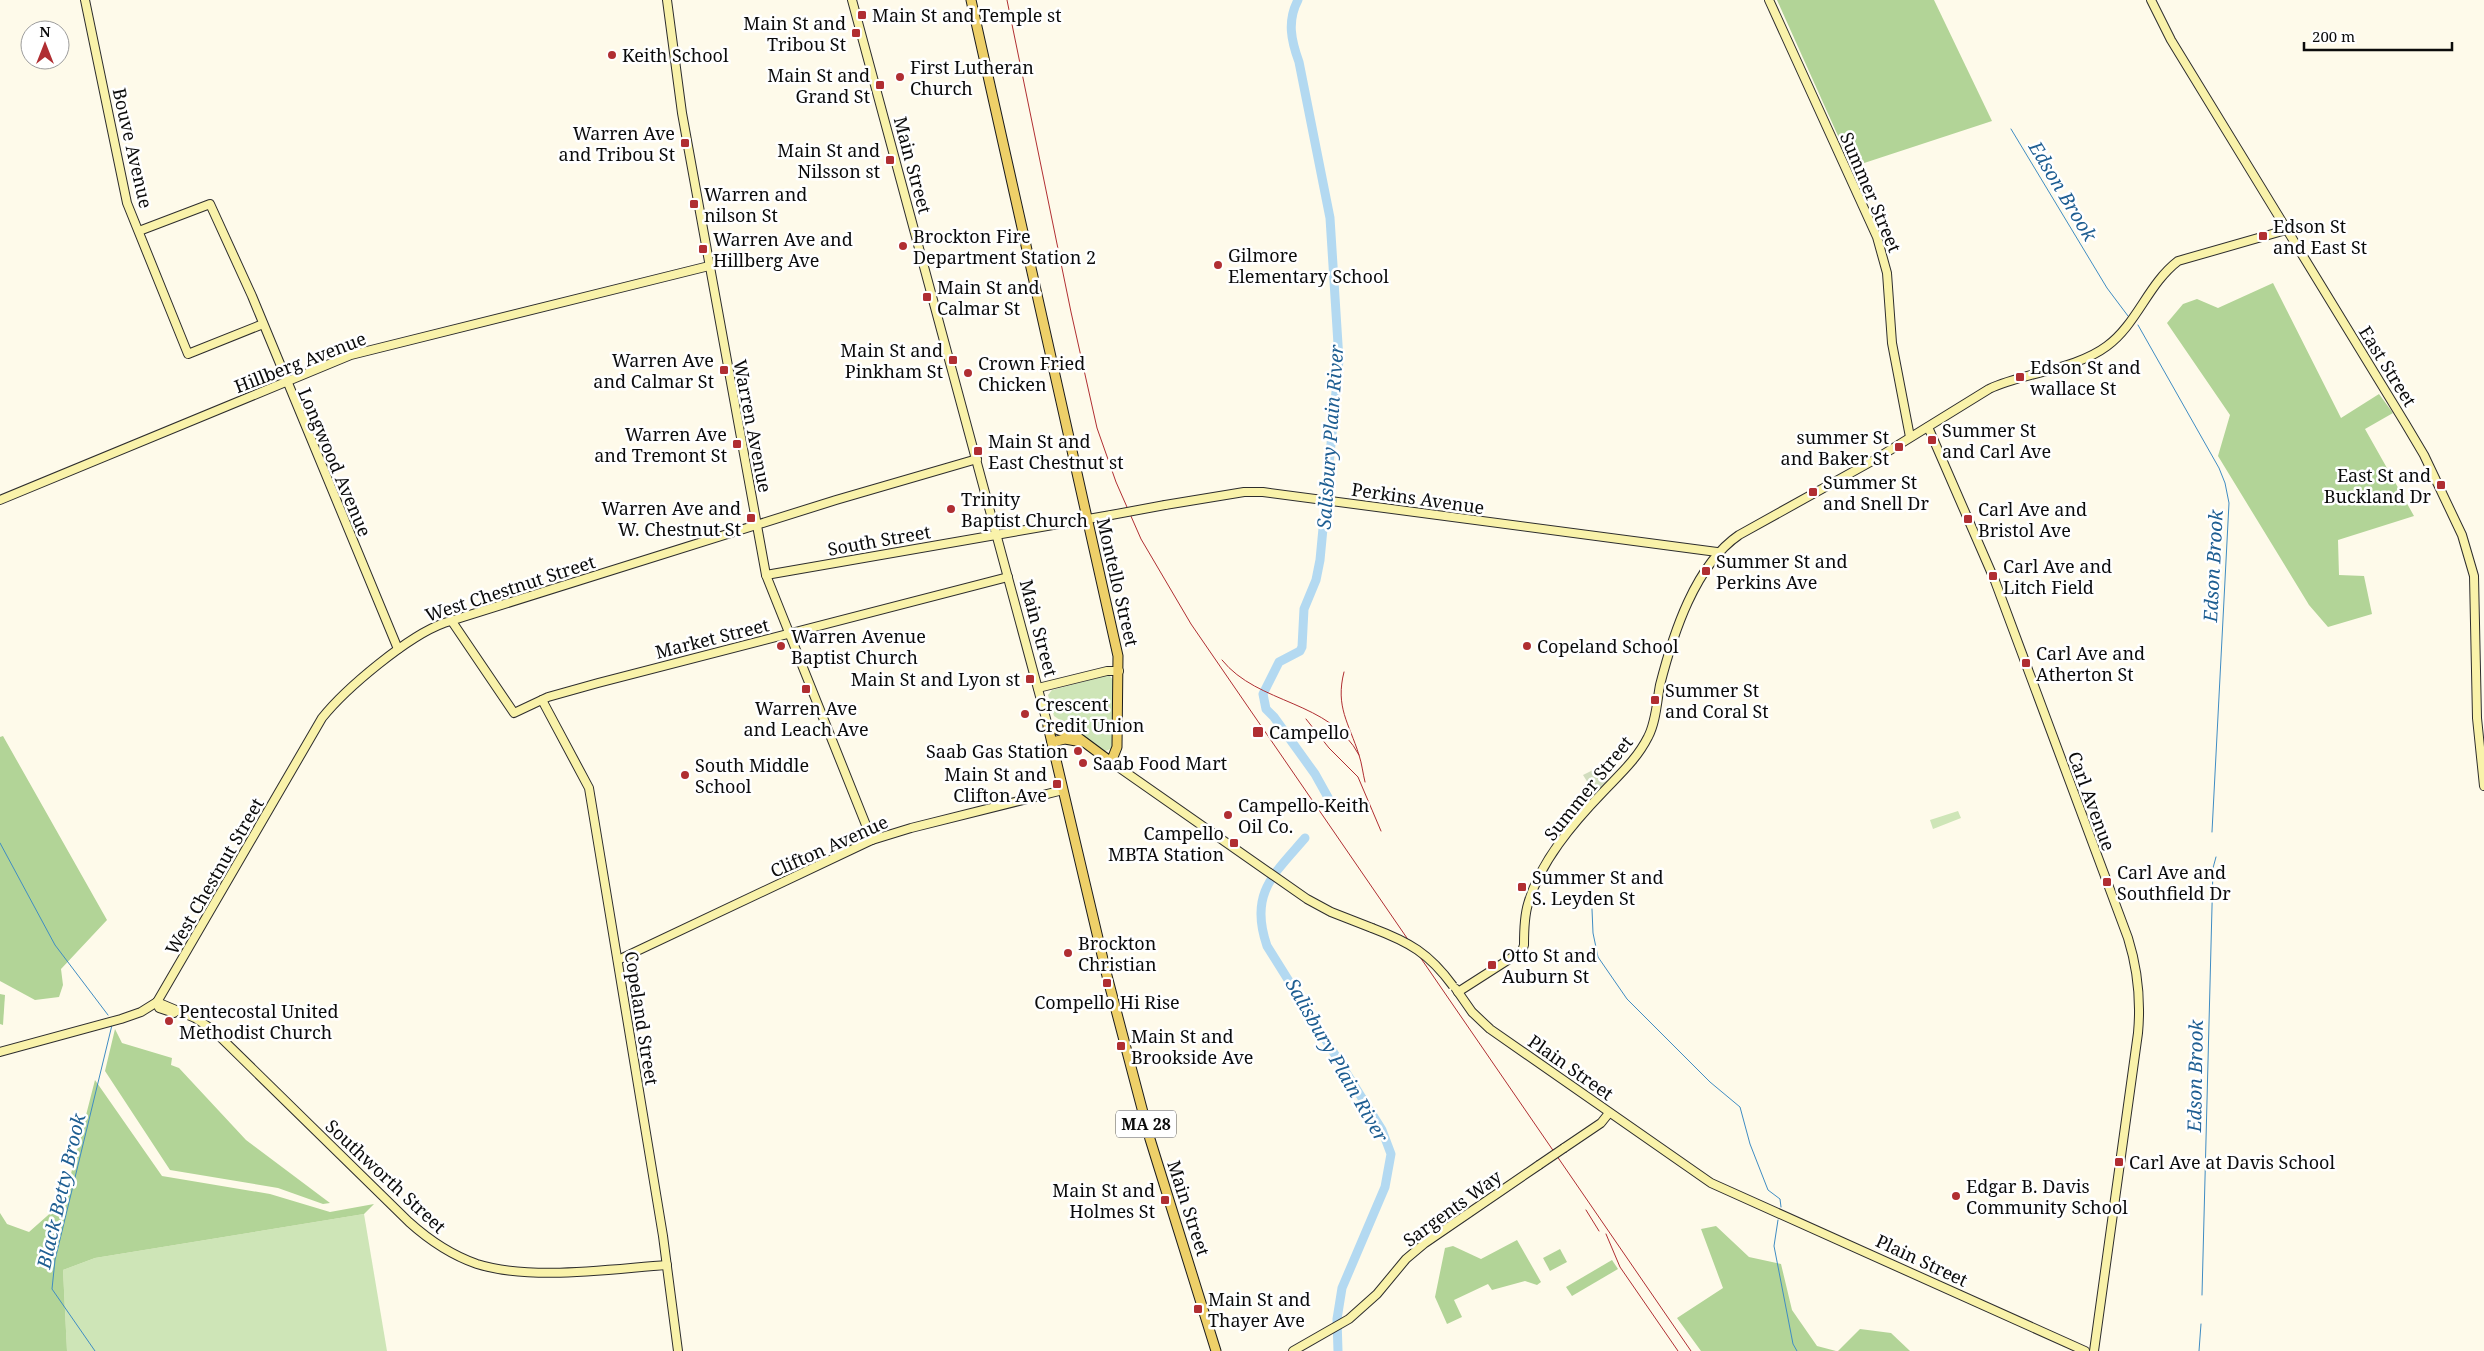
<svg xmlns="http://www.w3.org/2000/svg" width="2484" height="1351" font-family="'Noto Serif',serif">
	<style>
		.green { fill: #cee5b7 }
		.forest { fill: #b2d497 }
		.cemetery { fill: #d2ddbe }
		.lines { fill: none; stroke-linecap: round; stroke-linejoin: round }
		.stream { stroke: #3f8cc3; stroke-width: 1 }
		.river { stroke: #b3d9f1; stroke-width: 9 }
		.secondary-casing { stroke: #2d2d2d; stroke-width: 10 }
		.primary-casing { stroke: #1c1c1c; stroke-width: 11 }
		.secondary { stroke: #f9f2aa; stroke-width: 8 }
		.primary { stroke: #eed069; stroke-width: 9 }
		.rail { stroke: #b02e32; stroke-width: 1 }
		.secondary-bridge-casing { stroke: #2d2d2d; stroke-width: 10; stroke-linecap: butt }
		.secondary-bridge { stroke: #f9f2aa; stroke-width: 8 }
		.poi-dot { fill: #b02e32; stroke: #fff; stroke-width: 2 }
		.labels { text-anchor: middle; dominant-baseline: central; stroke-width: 5; stroke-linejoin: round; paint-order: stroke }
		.shield { fill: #fff; stroke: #545454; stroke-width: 1 }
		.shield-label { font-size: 16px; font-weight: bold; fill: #0b0b0b }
		.poi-label { font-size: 18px; fill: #0b0b0b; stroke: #fff; text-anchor: start }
		.street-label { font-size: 18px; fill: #0b0b0b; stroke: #fff }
		.water-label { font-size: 19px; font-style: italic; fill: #1e5e92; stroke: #fff }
	</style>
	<rect width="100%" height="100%" fill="#fefaea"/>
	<g class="green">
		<polygon points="1109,675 1114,681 1112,746 1111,749 1105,751 1054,716 1048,695 1052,690"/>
		<polygon points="1958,811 1961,818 1933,829 1930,820"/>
		<polygon points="364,1214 387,1351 67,1351 63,1270 95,1258"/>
	</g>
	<g class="forest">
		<polygon points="1777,0 1934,0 1992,121 1852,167"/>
		<polygon points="2273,283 2341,418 2379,394 2393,413 2365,429 2414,516 2338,540 2339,575 2364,576 2372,614 2328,627 2309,605 2218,456 2230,415 2167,323 2183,304 2197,299 2218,308"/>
		<polygon points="3,736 107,920 61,969 63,985 59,997 35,1000 0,981 0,737"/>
		<polygon points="0,994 5,995 3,1025 0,1024"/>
		<polygon points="115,1029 122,1043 172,1058 171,1065 179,1068 246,1140 330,1203 323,1204 278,1188 170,1170 105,1071"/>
		<polygon points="95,1080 162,1176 270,1194 330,1212 374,1204 364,1214 95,1258 63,1270 67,1351 0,1351 0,1213 7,1224 29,1232 64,1201"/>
		<polygon points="1716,1226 1749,1257 1781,1264 1792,1310 1817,1346 1836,1351 1701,1351 1677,1318 1723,1288 1701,1229"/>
		<polygon points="1517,1240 1541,1282 1537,1285 1525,1281 1492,1290 1488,1284 1454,1300 1462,1317 1447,1324 1435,1297 1445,1248 1453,1246 1481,1259"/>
		<polygon points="1560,1249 1567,1262 1550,1271 1543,1258"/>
		<polygon points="1612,1260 1618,1269 1572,1296 1566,1287"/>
		<polygon points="1860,1329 1891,1333 1910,1351 1838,1351"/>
	</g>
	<polygon class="cemetery" points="1603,765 1607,781 1595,794 1583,775"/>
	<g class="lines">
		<g class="stream">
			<polyline points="2011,129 2107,288 2128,316"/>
			<polyline points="2138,325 2219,468 2225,483 2229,503 2212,832"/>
			<polyline points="0,843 55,945 108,1015"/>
			<polyline points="1592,909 1593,933 1598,957 1627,999 1710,1082 1740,1107 1750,1144 1768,1190 1780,1199 1781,1207"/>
			<polyline points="1778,1220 1774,1246 1793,1344 1797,1351"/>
			<polyline points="2202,1295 2213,868 2216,857"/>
			<polyline points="95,1351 52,1289 55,1260 112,1025"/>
			<polyline points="2199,1351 2201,1324"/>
		</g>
		<g class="river">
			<path d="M1298 0C1287 21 1291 40 1299 62L1330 218 1339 360 1320 560 1316 580 1304 609 1302 647 1300 651 1279 662 1263 694 1266 709 1274 717 1315 774 1330 801 1328 810"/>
			<path d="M1305 838C1273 875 1249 894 1267 946L1382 1130 1391 1154 1385 1187 1342 1288 1337 1319 1338 1351"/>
		</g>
		<g class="secondary-casing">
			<g id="secondary">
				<polyline points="85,0 127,203 188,354 263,324"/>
				<polyline points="667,0 682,113 766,575 872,840"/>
				<polyline points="852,0 1048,726"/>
				<polyline points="1769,0 1877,237 1887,273 1892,343 1910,437"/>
				<polyline points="2151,0 2171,40 2405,423 2424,455 2462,535 2474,576 2477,718 2484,786"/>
				<polyline points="139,231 210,204 252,296 398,649"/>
				<path d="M1928 427 1995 581 2128 938C2138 970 2141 1000 2138 1033L2094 1351"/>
				<polyline points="0,500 351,355 709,266"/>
				<polyline points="1165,505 1244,492 1263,492 1717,552"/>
				<polyline points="766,575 1111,515"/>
				<polyline points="451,620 514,713 548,697 598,683 1008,577"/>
				<polyline points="1038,688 1107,671 1119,671"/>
				<polyline points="542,700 589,788 663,1236 678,1351"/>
				<polyline points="1111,762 1307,899 1331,912 1372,928"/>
				<polyline points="618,960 872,840 911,828 1063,790"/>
				<polyline points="1456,989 1472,1012 1490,1029 1711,1183 2085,1351"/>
				<path d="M1458 992 1522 951 1524 945C1524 932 1524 917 1528 904 1540 862 1573 823 1603 792 1620 774 1637 759 1648 737 1656 722 1657 701 1660 685 1673 634 1695 565 1739 535L1874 460 1989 389C2025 372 2075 370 2107 346 2137 324 2148 284 2178 261L2286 230"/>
				<path d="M157 1002 195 1018 213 1030 409 1222C429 1240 451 1255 477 1264 532 1281 610 1269 667 1265"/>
				<polyline points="157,1002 159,1008 174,1013"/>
				<path d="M0 1052 121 1019 141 1012 157 1002 322 718C346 688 408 636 444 623L836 500 977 459"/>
				<polyline points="1564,1148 1601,1123 1609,1113"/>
				<polyline points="1293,1351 1349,1319 1377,1294 1406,1259 1425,1243 1539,1165"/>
			</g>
		</g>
		<g class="primary-casing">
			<g id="primary">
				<polyline points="971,0 1118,656 1117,747 1111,762 1076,736 1048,726 1106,972 1150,1139 1216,1351"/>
				<polyline points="1052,742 1065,739 1082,742"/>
			</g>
		</g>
		<use href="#secondary" class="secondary"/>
		<use href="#primary" class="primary"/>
		<g class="rail">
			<polyline points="1007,0 1071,312 1097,428 1116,482 1141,539 1191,624 1691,1351"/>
			<path d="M1222 660C1258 705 1330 700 1359 755"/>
			<path d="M1344 672C1335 707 1349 723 1359 755 1362 764 1363 774 1365 782"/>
			<polyline points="1306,719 1329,748 1358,777 1381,831"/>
			<polyline points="1586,1210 1599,1231"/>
			<polyline points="1606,1234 1620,1267 1678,1351"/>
		</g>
		<g class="secondary-bridge-casing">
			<g id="secondary-bridge">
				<polyline points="1111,515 1165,505"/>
				<path d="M1372 928C1409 942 1429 953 1453 986"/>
				<polyline points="1539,1165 1564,1148"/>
			</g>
		</g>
		<use href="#secondary-bridge" class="secondary-bridge"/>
	</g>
	<g class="poi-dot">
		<rect x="857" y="10" width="10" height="10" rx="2.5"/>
		<rect x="851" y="28" width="10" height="10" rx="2.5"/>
		<circle cx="612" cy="55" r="5"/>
		<circle cx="900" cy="77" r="5"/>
		<rect x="875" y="80" width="10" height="10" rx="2.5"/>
		<rect x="680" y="138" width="10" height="10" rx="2.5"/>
		<rect x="885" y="155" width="10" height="10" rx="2.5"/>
		<rect x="689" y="199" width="10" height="10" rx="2.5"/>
		<rect x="2258" y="231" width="10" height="10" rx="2.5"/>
		<circle cx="903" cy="246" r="5"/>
		<rect x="698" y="244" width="10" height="10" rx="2.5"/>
		<circle cx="1218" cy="265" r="5"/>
		<rect x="922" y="292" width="10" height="10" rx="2.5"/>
		<rect x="948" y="355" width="10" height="10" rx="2.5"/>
		<rect x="719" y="365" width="10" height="10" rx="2.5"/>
		<circle cx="968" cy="373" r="5"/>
		<rect x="2015" y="372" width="10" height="10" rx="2.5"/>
		<rect x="1927" y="435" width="10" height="10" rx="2.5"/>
		<rect x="732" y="439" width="10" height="10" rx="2.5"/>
		<rect x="1894" y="442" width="10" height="10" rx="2.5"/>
		<rect x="973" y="446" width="10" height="10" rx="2.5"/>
		<rect x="2436" y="480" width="10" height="10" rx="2.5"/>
		<rect x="1808" y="487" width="10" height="10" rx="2.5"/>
		<circle cx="951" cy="509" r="5"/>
		<rect x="746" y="513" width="10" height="10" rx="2.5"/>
		<rect x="1963" y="514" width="10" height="10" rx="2.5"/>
		<rect x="1701" y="566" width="10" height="10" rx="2.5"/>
		<rect x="1988" y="571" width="10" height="10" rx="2.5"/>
		<circle cx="781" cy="646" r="5"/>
		<circle cx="1527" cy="646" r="5"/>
		<rect x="2021" y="658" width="10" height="10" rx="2.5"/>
		<rect x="1025" y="674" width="10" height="10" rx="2.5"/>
		<rect x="801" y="684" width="10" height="10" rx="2.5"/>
		<rect x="1650" y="695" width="10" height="10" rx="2.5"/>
		<circle cx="1025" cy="714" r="5"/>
		<rect x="1252" y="726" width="12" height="12" rx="2.5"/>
		<circle cx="1078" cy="751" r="5"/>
		<circle cx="1083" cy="763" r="5"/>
		<circle cx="685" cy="775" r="5"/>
		<rect x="1052" y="779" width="10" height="10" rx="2.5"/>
		<circle cx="1228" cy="815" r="5"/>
		<rect x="1229" y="838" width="10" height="10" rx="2.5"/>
		<rect x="2102" y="877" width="10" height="10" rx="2.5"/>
		<rect x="1517" y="882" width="10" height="10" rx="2.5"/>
		<circle cx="1068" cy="953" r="5"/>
		<rect x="1487" y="960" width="10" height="10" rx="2.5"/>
		<rect x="1102" y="978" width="10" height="10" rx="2.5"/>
		<circle cx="169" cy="1021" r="5"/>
		<rect x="1116" y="1041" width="10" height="10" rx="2.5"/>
		<rect x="2114" y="1157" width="10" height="10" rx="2.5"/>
		<circle cx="1956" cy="1196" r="5"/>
		<rect x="1160" y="1195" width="10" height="10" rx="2.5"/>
		<rect x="1193" y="1304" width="10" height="10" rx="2.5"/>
	</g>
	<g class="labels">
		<rect class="shield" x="1116" y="1110.5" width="60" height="27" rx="4"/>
		<g class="shield-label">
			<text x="1146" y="1124">MA 28</text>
		</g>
		<g class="poi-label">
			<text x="872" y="15">Main St and Temple st</text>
			<text x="846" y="23" text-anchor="end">Main St and<tspan x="846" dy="21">Tribou St</tspan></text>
			<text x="622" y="55">Keith School</text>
			<text x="910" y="67">First Lutheran<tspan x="910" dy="21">Church</tspan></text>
			<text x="870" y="75" text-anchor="end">Main St and<tspan x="870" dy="21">Grand St</tspan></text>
			<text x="675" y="133" text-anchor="end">Warren Ave<tspan x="675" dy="21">and Tribou St</tspan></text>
			<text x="880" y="150" text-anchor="end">Main St and<tspan x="880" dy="21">Nilsson st</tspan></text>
			<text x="704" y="194">Warren and<tspan x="704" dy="21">nilson St</tspan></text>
			<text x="2273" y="226">Edson St<tspan x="2273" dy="21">and East St</tspan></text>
			<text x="913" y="236">Brockton Fire<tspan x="913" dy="21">Department Station 2</tspan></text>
			<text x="713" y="239">Warren Ave and<tspan x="713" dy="21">Hillberg Ave</tspan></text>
			<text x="1228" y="255">Gilmore<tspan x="1228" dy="21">Elementary School</tspan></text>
			<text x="937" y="287">Main St and<tspan x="937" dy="21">Calmar St</tspan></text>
			<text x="943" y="350" text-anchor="end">Main St and<tspan x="943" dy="21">Pinkham St</tspan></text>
			<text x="714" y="360" text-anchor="end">Warren Ave<tspan x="714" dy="21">and Calmar St</tspan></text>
			<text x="978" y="363">Crown Fried<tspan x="978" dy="21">Chicken</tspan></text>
			<text x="2030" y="367">Edson St and<tspan x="2030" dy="21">wallace St</tspan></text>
			<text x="1942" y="430">Summer St<tspan x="1942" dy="21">and Carl Ave</tspan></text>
			<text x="727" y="434" text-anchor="end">Warren Ave<tspan x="727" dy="21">and Tremont St</tspan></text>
			<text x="1889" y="437" text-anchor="end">summer St<tspan x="1889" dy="21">and Baker St</tspan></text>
			<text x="988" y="441">Main St and<tspan x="988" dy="21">East Chestnut st</tspan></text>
			<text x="2431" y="475" text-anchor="end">East St and<tspan x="2431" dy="21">Buckland Dr</tspan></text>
			<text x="1823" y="482">Summer St<tspan x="1823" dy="21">and Snell Dr</tspan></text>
			<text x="961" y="499">Trinity<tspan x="961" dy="21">Baptist Church</tspan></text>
			<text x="741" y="508" text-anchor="end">Warren Ave and<tspan x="741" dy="21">W. Chestnut St</tspan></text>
			<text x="1978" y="509">Carl Ave and<tspan x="1978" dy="21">Bristol Ave</tspan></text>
			<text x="1716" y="561">Summer St and<tspan x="1716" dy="21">Perkins Ave</tspan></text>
			<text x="2003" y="566">Carl Ave and<tspan x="2003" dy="21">Litch Field</tspan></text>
			<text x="791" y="636">Warren Avenue<tspan x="791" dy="21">Baptist Church</tspan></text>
			<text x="1537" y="646">Copeland School</text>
			<text x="2036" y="653">Carl Ave and<tspan x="2036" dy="21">Atherton St</tspan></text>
			<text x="1020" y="679" text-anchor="end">Main St and Lyon st</text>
			<text x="1665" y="690">Summer St<tspan x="1665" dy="21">and Coral St</tspan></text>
			<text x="1035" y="704">Crescent<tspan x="1035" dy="21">Credit Union</tspan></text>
			<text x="806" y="708" text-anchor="middle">Warren Ave<tspan x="806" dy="21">and Leach Ave</tspan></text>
			<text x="1269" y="732">Campello</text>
			<text x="1068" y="751" text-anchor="end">Saab Gas Station</text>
			<text x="1093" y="763">Saab Food Mart</text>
			<text x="695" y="765">South Middle<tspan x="695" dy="21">School</tspan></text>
			<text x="1047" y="774" text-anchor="end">Main St and<tspan x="1047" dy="21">Clifton Ave</tspan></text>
			<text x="1238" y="805">Campello-Keith<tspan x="1238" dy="21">Oil Co.</tspan></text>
			<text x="1224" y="833" text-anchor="end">Campello<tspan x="1224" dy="21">MBTA Station</tspan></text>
			<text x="2117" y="872">Carl Ave and<tspan x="2117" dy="21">Southfield Dr</tspan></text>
			<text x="1532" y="877">Summer St and<tspan x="1532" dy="21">S. Leyden St</tspan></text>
			<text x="1078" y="943">Brockton<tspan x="1078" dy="21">Christian</tspan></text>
			<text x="1502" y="955">Otto St and<tspan x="1502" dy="21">Auburn St</tspan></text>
			<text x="1107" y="1002" text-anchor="middle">Compello Hi Rise</text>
			<text x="179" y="1011">Pentecostal United<tspan x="179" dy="21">Methodist Church</tspan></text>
			<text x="1131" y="1036">Main St and<tspan x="1131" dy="21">Brookside Ave</tspan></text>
			<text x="2129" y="1162">Carl Ave at Davis School</text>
			<text x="1966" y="1186">Edgar B. Davis<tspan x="1966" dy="21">Community School</tspan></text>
			<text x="1155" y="1190" text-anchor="end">Main St and<tspan x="1155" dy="21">Holmes St</tspan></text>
			<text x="1208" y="1299">Main St and<tspan x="1208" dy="21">Thayer Ave</tspan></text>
		</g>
		<g class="street-label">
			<text transform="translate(133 148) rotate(77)">Bouve Avenue</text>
			<text transform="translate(913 165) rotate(75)">Main Street</text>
			<text transform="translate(1871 192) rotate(67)">Summer Street</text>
			<text transform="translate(300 362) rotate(-21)">Hillberg Avenue</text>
			<text transform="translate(2388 366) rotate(58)">East Street</text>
			<text transform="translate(753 426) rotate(79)">Warren Avenue</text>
			<text transform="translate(335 462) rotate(67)">Longwood Avenue</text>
			<text transform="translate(1418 498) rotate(8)">Perkins Avenue</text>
			<text transform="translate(879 540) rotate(-10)">South Street</text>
			<text transform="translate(1118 582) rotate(77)">Montello Street</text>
			<text transform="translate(510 588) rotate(-18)">West Chestnut Street</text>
			<text transform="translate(1039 628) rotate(75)">Main Street</text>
			<text transform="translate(712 638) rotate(-14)">Market Street</text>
			<text transform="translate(1588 788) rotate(-51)">Summer Street</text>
			<text transform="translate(2092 801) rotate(70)">Carl Avenue</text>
			<text transform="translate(829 846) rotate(-24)">Clifton Avenue</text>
			<text transform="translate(214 876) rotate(-60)">West Chestnut Street</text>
			<text transform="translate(642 1018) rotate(81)">Copeland Street</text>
			<text transform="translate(1571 1067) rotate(35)">Plain Street</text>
			<text transform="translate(386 1176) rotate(43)">Southworth Street</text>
			<text transform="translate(1189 1208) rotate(72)">Main Street</text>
			<text transform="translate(1452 1208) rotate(-36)">Sargents Way</text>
			<text transform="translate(1922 1260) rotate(25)">Plain Street</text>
		</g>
		<g class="water-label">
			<text transform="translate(2063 191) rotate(59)">Edson Brook</text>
			<text transform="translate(1330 437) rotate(-86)">Salisbury Plain River</text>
			<text transform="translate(2213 566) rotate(-87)">Edson Brook</text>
			<text transform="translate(1337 1060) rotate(60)">Salisbury Plain River</text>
			<text transform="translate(2195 1076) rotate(-89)">Edson Brook</text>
			<text transform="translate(61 1191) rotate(-77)">Black Betty Brook</text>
		</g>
	</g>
	<g transform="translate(45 45)"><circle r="24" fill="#ffffff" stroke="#9d9d9d"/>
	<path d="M0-4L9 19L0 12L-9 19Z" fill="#b02e32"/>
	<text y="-8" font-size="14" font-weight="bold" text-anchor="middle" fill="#0b0b0b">N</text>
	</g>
	<path d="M2304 42v8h148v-8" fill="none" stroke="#0b0b0b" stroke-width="2.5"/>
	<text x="2312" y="42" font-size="15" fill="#0b0b0b" stroke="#ffffff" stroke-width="4" paint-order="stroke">200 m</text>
</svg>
